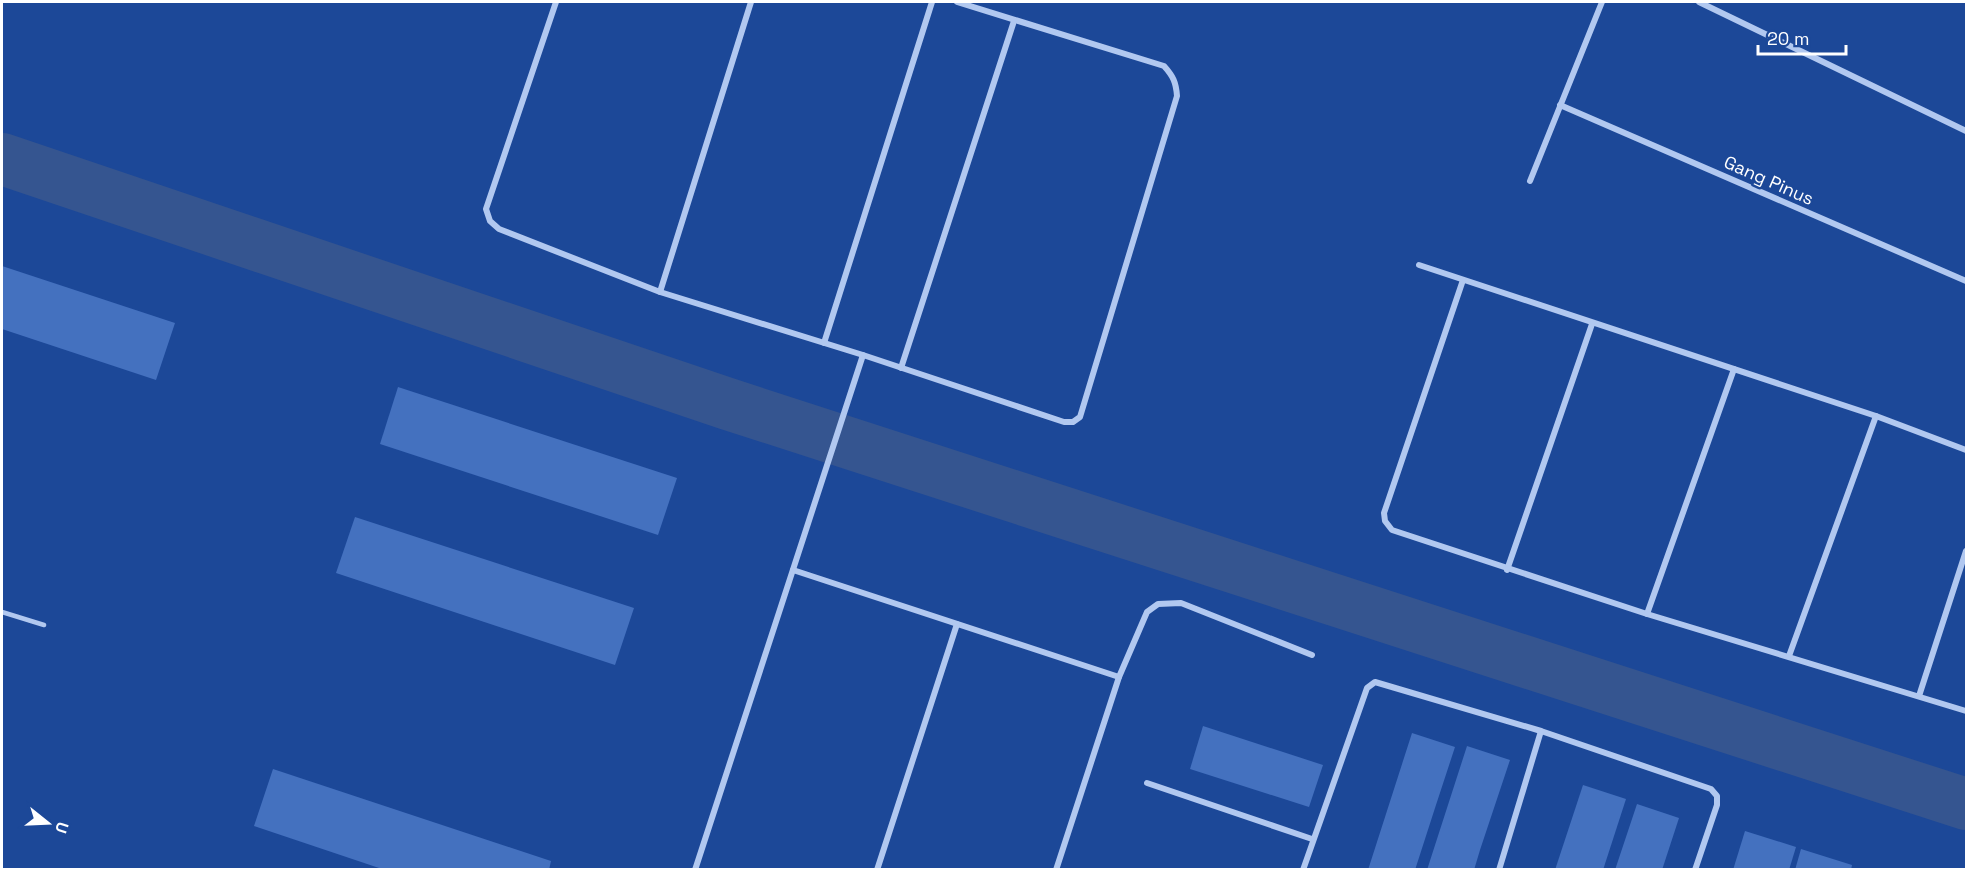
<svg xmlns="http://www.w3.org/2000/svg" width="1968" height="871" font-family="'Space Grotesk',sans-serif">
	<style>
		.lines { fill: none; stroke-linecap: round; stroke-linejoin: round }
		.river { stroke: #355590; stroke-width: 52 }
		.building { fill: #4471bf }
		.lane { stroke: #b1c8f0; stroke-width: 4.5 }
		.street { stroke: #b1c8f0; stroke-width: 6 }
		.labels { text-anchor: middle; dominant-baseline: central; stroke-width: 5; stroke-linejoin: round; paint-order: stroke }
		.street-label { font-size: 18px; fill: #fff; stroke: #1c4898 }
	</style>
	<rect width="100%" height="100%" fill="#1c4898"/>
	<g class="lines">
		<polyline class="river" points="2,159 728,404 1966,804"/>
	</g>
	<g class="building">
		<polygon points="2,266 175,323 156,380 2,329"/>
		<polygon points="398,387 677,478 658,535 380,444"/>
		<polygon points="355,517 634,608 615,665 336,573"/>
		<polygon points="1203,726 1323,765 1309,807 1190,769"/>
		<polygon points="1412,733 1455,747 1435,808 1415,870 1368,870"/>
		<polygon points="1467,746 1510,760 1480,850 1474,870 1427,870"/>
		<polygon points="273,769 551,861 549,870 385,870 254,826"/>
		<polygon points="1583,785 1626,799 1603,870 1555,870"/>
		<polygon points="1637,804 1679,818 1662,870 1615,870"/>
		<polygon points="1745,831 1796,847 1789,870 1733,870"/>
		<polygon points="1801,849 1852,865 1851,870 1795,870"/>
	</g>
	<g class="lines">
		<polyline class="lane" points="2,612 44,625"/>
		<g class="street">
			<path d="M556 2 486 209 490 221 499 229 660 292 863 355 1064 422H1073L1080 417 1177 96C1176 82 1173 76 1164 66L957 2"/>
			<polyline points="1699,2 1966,131"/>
			<polyline points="1560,105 1966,281"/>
			<polyline points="1530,181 1602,2"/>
			<polyline points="1419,265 1876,416 1966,450"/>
			<polyline points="1463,280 1384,513 1385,521 1392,530 1647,614 1966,711"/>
			<polyline points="660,292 751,2"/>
			<polyline points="824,343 932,2"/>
			<polyline points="901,368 1014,21"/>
			<polyline points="793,570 1119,677"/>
			<polyline points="1507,570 1592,324"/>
			<polyline points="1647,614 1734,369"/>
			<polyline points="1789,656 1876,416"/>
			<polyline points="1919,696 1966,551"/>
			<polyline points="1147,783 1312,839"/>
			<polyline points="695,870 863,355"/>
			<polyline points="877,870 957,624"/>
			<polyline points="1056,870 1119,677 1147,612 1158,604 1181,603 1312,655"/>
			<polyline points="1303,870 1367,688 1375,682 1541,731 1711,789 1717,796 1717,805 1695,870"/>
			<polyline points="1499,870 1541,731"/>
		</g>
	</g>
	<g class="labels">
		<g class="street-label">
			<text transform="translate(1769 180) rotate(24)">Gang Pinus</text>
		</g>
	</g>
	<rect width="1968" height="871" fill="none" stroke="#ffffff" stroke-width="6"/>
	<g transform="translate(48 823) rotate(108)" stroke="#1c4898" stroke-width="4.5" paint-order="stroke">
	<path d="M0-4.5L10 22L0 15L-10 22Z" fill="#ffffff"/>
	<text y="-9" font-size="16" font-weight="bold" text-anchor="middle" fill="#ffffff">U</text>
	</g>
	<path d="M1758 45v9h88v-9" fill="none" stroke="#ffffff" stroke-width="3"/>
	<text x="1767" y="45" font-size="18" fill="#ffffff" stroke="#1c4898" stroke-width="4.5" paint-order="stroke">20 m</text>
</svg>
